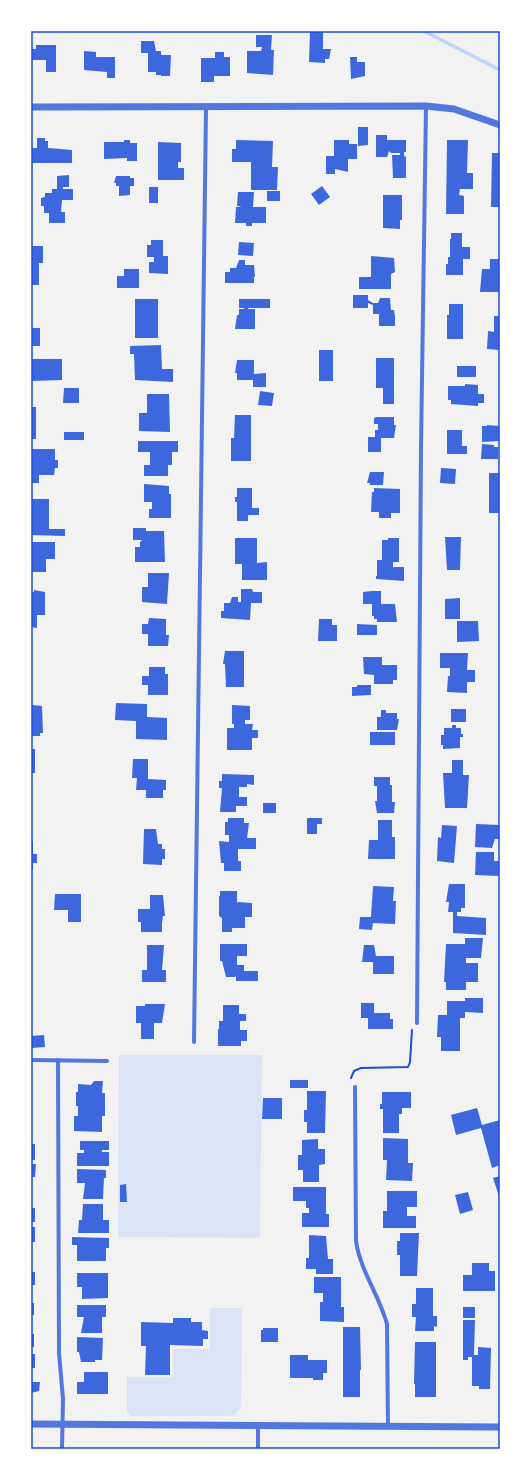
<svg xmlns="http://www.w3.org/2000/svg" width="531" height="1480" font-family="'Source Sans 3',sans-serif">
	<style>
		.green { fill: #dbe4f7 }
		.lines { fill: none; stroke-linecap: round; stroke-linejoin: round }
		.stream { stroke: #bfd3fe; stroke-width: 3.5 }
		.building { fill: #3d67dc }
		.path { stroke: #1d4ed8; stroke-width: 2 }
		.minor { stroke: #5277de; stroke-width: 4 }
		.tertiary { stroke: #5277de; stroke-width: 7 }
		.neatline { fill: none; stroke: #1d4ed8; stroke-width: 1.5 }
	</style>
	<rect width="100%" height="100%" fill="#f2f2f2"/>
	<g class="green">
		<polygon points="119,1055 262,1055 260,1238 118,1237"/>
		<polygon points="210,1308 242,1308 241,1406 234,1416 131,1416 127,1412 127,1377 173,1377 173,1349 210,1349"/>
	</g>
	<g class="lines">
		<polyline class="stream" points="424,31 500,70"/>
	</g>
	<g class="building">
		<polygon points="310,31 323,31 323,49 331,49 329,59 325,59 325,63 309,62"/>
		<polygon points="256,35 272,35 271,50 274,50 273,75 247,73 247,51 261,51 262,47 256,47"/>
		<polygon points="141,41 154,41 156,51 161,51 161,55 171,55 170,76 161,76 161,75 156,75 156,72 148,72 148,53 141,53"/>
		<polygon points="36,45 56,45 56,72 46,72 46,60 31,60 31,49 36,49"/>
		<polygon points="84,51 96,52 96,57 115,57 115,78 107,78 107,72 84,70"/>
		<polygon points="215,52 224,52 224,57 230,57 230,76 214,76 214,82 201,82 201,58 215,58"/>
		<polygon points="350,57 357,57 357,62 365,62 365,76 351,79"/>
		<polygon points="358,127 368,127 368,145 358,146"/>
		<polygon points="376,135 387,135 387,140 406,140 406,152 404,152 404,156 406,157 406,178 393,178 392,155 400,155 400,153 391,153 389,151 387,157 376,157"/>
		<polygon points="37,138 45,138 45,141 48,141 48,148 72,150 72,163 31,163 31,148 37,148"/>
		<polygon points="124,140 130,140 130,143 137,143 137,161 127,161 127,158 104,159 104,142 124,142"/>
		<polygon points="236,140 273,141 272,167 278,167 277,190 251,190 251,162 232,162 232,149 236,149"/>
		<polygon points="334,140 349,140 349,144 357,144 357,159 348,159 348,172 335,169 335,174 326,174 326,156 334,156"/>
		<polygon points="447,140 468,140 467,173 473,173 473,189 460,189 459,195 464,196 464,214 446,214"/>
		<polygon points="158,142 181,143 181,162 178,162 178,168 184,168 184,180 158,180"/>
		<polygon points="492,153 500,153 500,207 491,207"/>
		<polygon points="69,175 69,187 63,187 63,189 73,189 73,200 62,200 61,212 65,212 65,223 49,223 49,213 44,213 44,206 41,206 41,198 45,197 45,193 52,193 52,189 57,189 57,176"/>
		<polygon points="116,176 130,176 130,178 134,178 134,186 130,186 130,195 119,196 119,186 116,186 116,183 114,183"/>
		<polygon points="322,186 330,197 319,205 311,194"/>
		<rect x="149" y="187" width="9" height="16"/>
		<rect x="267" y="191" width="13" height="10"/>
		<polygon points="238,192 254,192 253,207 266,207 266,223 252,223 252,226 246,226 246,223 235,223 236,207 242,207 237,206"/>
		<polygon points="383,195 402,195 402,220 400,220 400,229 383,228"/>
		<polygon points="451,233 462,233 462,247 470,247 470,259 463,259 463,275 446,275 446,264 448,264 448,257 450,257 450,239 451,239"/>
		<polygon points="151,240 163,240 163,256 168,256 168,274 149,273 149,262 154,262 154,257 147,257 147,245 151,245"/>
		<polygon points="239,242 254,243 253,256 238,255"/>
		<polygon points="31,246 43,246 43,263 39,263 39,285 31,285"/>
		<polygon points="371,256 394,258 395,272 391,274 391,289 359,289 359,277 371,277"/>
		<polygon points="490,259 500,259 500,292 480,292 482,269 490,269"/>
		<polygon points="239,260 245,260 245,265 254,265 255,277 254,277 254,283 225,283 225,272 230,272 230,268 236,268"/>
		<polygon points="124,269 139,269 139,288 117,288 117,276 124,276"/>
		<polygon points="353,295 368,295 368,300 373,303 378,303 380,298 390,298 391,310 394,310 395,316 395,326 379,326 379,314 373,314 373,305 368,303 368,308 353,308"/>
		<rect x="135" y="299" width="23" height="39"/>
		<polygon points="239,299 270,299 270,308 248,308 248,309 255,309 255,329 235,329 237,315 239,315 239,309 244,309 244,308 239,308"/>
		<polygon points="449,304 463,304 463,339 447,339 447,315 449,315"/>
		<polygon points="494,316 500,316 500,350 487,349 488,331 494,332"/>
		<rect x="31" y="328" width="9" height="18"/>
		<polygon points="161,345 162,369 173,369 173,382 135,380 134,354 130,354 130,346"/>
		<rect x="319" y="350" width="14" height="31"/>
		<polygon points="376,358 394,358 394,404 383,404 383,388 376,388"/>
		<polygon points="31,359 62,359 62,380 31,381"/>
		<polygon points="237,360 254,360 254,374 266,373 266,387 253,387 253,380 237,380 237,373 235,373"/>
		<rect x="457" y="366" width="19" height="11"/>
		<polygon points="465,384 478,385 478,394 484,394 484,403 478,403 478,406 451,404 451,400 448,400 448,386 465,386"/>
		<polygon points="64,388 79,388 79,403 63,403"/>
		<polygon points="260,391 274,393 272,406 258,405"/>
		<polygon points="147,394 169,394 170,432 139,431 139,413 147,413"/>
		<rect x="31" y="407" width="5" height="32"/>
		<polygon points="235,415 251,415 251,461 231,461 231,438 234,438"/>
		<polygon points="377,417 394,417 394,425 396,425 394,438 381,438 381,452 368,452 368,437 375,437 375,430 378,430 378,424 374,424 374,418"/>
		<polygon points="487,425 500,426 500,441 482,442 482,426 487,426"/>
		<polygon points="447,430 462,430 462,446 467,446 467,454 447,454"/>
		<rect x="64" y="432" width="20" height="8"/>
		<polygon points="138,441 178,441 178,452 172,452 172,465 168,465 168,476 144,476 144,465 150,465 150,452 138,452"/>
		<polygon points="482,444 494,445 494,447 498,447 498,459 481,459"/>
		<polygon points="31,449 55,449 55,460 58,460 58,468 55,468 54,475 39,475 39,483 31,483"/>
		<polygon points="441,468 456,469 455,484 440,483"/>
		<polygon points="370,472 384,472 383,485 370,485 370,483 367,483"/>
		<rect x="489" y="473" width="11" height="40"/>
		<polygon points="144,484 169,486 169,494 171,494 171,518 149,518 149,509 152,509 152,502 144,502"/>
		<polygon points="237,488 252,488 252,508 259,508 259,515 248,515 248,521 237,521 237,502 235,502 235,497 237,497"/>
		<polygon points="374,488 400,489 400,513 391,513 391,518 379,518 379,512 371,512 372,492 374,492"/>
		<polygon points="31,499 49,499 49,529 65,529 65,536 31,535"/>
		<polygon points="133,528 146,528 146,531 164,531 165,562 135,562 135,547 140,547 140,542 142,540 133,540"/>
		<polygon points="445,537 461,537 460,570 447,570"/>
		<polygon points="235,538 257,538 257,563 267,562 267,580 242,580 242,564 235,564"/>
		<polygon points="388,538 399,538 399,562 393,562 393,567 404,567 404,581 376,579 376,576 377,576 377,560 382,560 382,540 388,540"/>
		<polygon points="31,542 55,542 55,559 46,559 46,572 31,572"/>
		<polygon points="148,573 169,573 167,604 142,602 142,587 148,587"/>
		<polygon points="241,589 252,589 253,592 262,592 262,603 251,603 250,620 221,618 221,611 224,611 224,603 230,603 232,597 238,597 238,602 241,602"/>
		<polygon points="34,590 45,592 45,615 37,615 37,628 31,627 31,592 34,592"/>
		<polygon points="372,591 381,591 381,604 395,604 397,622 377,622 377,619 374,619 374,616 372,616 372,604 363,604 363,592"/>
		<polygon points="460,598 460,619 445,619 445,599"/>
		<polygon points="149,618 166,619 166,635 169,635 168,646 148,646 148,634 142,634 142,624 148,624"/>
		<polygon points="319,619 332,619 332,625 337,625 337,641 318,641"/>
		<polygon points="457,621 478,621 479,641 457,642"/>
		<polygon points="357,624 377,625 377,635 357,635"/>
		<polygon points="225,651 244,651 244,687 226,687 225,664 223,664"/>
		<polygon points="440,653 468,653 467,670 475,670 475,682 467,682 467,693 447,692 448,676 450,676 450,668 440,668"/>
		<polygon points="363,657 382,657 382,665 397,665 397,680 393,680 393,684 374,684 374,675 364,674"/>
		<polygon points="149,667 165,667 165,674 168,674 168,695 148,695 148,685 142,685 142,676 149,676"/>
		<polygon points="357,685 371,685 371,695 352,696 352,687 357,687"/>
		<polygon points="116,703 147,704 147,717 167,718 167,740 136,739 136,721 115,720"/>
		<polygon points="32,705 42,706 43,733 40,733 40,736 31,736"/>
		<polygon points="232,705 250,706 250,720 245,720 245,724 253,724 252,730 258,730 258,738 252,738 252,750 227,750 227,728 234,728 234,724 232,724"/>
		<rect x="451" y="709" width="15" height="13"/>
		<polygon points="381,710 386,710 386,713 397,713 397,719 399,719 397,730 377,730 377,717 381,717"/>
		<polygon points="452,725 456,725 456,728 461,728 461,734 463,734 463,737 460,737 460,748 443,749 443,745 441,745 441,735 444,735 444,728 452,728"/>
		<rect x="370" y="732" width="25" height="13"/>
		<rect x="31" y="749" width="4" height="24"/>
		<polygon points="133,759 148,759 148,779 166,780 166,790 163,790 163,798 146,798 146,790 136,790 137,778 132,778"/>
		<polygon points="452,760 463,760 463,775 469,775 467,808 445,808 443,773 452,773"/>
		<polygon points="222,774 254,775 254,785 247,784 247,787 239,787 239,797 247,797 247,806 236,806 236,812 220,812 222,788 219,788 219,781 222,781"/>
		<polygon points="374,777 390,777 390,785 392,785 392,802 395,802 394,813 377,813 375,801 377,801 377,786 374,786"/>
		<rect x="263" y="803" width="13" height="10"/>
		<polygon points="228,818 244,818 244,823 249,823 247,838 256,838 256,849 238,849 238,861 241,861 241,871 224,871 224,863 221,863 219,841 229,842 229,835 225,835 225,822 228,822"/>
		<polygon points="307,818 322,818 322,824 317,824 317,834 307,834"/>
		<polygon points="378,820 392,820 392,837 395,837 395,859 368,859 369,840 378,840"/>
		<polygon points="476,824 500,825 500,839 495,839 492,848 475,847"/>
		<polygon points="442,825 457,826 454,863 437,861 438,837 441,838"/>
		<polygon points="144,829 156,829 158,844 162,844 162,849 165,849 165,859 162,859 162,865 143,864"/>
		<polygon points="31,841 33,841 33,854 37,854 37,863 33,863 33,870 31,870"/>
		<polygon points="476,852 494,852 494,861 500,861 500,876 475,875"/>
		<polygon points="449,884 465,884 465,908 461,908 461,912 457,912 457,916 486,918 486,935 453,933 453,912 448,912 449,902 446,902"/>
		<polygon points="373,886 394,887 393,901 396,901 395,924 373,923 372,930 359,929 360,917 371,917"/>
		<polygon points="220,891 237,891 237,903 238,902 252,903 252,917 245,917 245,928 232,928 232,932 222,932 222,918 219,916 219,896 220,896"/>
		<polygon points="55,894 81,894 81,922 68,922 68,910 54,910"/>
		<polygon points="150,895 163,895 165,916 163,916 162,923 162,932 141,932 141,922 138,922 138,909 150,909"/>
		<polygon points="465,938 483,938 481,958 466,958 466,963 478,963 478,982 466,982 466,990 446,990 446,982 444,982 446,944 465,944"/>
		<polygon points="220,944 247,944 247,956 237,956 237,965 244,965 244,971 258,971 258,981 236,981 236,976 235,977 226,977 222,961 220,961"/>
		<polygon points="147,945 164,945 162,970 166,970 166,982 142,982 142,970 147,970"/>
		<polygon points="364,945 374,945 376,956 394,956 394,974 373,974 373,962 362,962"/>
		<polygon points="465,998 483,998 483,1013 465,1012 465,1018 460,1018 460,1051 441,1051 441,1037 437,1037 438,1015 447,1015 447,1001 465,1001"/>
		<polygon points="361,1003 374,1003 374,1013 390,1013 390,1019 393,1019 393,1029 368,1029 368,1018 361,1018"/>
		<polygon points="145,1004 165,1004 162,1023 154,1023 154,1039 141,1039 141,1023 136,1023 136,1006 145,1006"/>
		<polygon points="223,1005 239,1005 239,1014 246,1014 246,1021 240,1021 240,1030 247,1030 247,1041 241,1041 241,1046 218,1046 218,1029 219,1029 219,1021 223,1021"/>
		<polygon points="44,1035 45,1047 31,1048 31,1036"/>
		<rect x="290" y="1080" width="18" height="8"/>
		<polygon points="94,1081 103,1081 102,1093 105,1093 105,1116 102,1116 102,1132 74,1131 74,1116 78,1116 78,1106 76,1106 76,1092 78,1092 78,1084 91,1085"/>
		<polygon points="307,1091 326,1091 325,1133 307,1133 307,1122 304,1122 304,1110 307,1110"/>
		<polygon points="382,1092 411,1092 411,1108 402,1108 402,1114 399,1114 399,1133 383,1133 383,1109 380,1109 380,1104 382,1104"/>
		<polygon points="263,1098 282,1098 282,1119 262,1119"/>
		<polygon points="477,1108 482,1125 500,1120 500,1165 492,1168 481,1128 456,1135 451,1115"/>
		<polygon points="383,1138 408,1139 408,1163 413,1163 412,1181 386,1180 387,1160 383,1160"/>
		<polygon points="318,1139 318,1149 325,1149 325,1164 319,1165 319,1182 303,1182 303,1170 298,1170 298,1155 302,1155 302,1140"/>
		<polygon points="80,1141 109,1141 109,1150 102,1150 102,1152 109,1152 109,1166 77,1166 77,1153 84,1153 84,1150 80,1150"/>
		<rect x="31" y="1144" width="4" height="16"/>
		<polygon points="31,1164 36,1164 35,1177 31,1177"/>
		<polygon points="77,1169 106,1170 106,1178 104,1178 103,1199 83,1199 85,1183 77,1183"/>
		<polygon points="500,1176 500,1199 493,1178"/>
		<polygon points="126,1184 127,1202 120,1202 120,1185"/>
		<polygon points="293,1187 326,1187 326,1214 329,1214 329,1227 302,1227 302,1213 309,1213 309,1208 306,1208 306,1201 293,1201"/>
		<polygon points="387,1191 417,1191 417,1207 407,1207 407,1216 416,1216 416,1228 383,1228 383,1211 387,1211"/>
		<polygon points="468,1192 473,1210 460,1214 455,1195"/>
		<polygon points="83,1204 103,1204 103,1220 109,1220 109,1233 78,1233 79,1220 82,1220"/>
		<rect x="31" y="1208" width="4" height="14"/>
		<rect x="31" y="1227" width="4" height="15"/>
		<polygon points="400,1233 419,1233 417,1276 400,1276 400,1255 397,1255 397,1241 400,1241"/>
		<polygon points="309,1235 326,1236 328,1259 333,1259 333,1274 316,1274 316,1269 306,1269 306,1258 309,1258"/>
		<polygon points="72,1237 109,1238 109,1248 106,1248 106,1261 77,1261 77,1245 72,1245"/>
		<polygon points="472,1263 489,1263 489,1271 495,1271 495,1291 463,1291 463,1275 472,1275"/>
		<rect x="31" y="1272" width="4" height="13"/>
		<polygon points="77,1273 108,1273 108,1298 82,1299 82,1287 77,1287"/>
		<polygon points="314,1277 341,1277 341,1307 344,1307 344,1322 320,1321 320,1302 323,1302 323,1293 314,1293"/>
		<polygon points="416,1288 433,1288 433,1316 437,1316 437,1327 434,1326 434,1331 415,1331 416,1317 412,1317 412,1304 416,1304"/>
		<rect x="31" y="1303" width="3" height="12"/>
		<polygon points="77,1305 106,1305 106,1317 102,1317 102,1333 81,1333 84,1317 77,1317"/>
		<rect x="463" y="1307" width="12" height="11"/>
		<polygon points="173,1318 191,1318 191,1322 202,1322 202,1330 208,1331 208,1339 203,1339 203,1346 170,1345 170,1375 145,1375 146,1346 141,1346 141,1322 173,1323"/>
		<polygon points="463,1320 475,1320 474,1355 478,1355 478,1347 491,1348 490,1389 479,1389 479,1386 472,1386 472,1357 468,1357 468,1360 463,1360"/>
		<polygon points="343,1327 360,1327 361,1370 360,1370 360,1397 343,1397"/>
		<polygon points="263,1328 278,1328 278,1342 261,1342 261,1330 263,1330"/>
		<rect x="31" y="1334" width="3" height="13"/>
		<polygon points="77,1337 103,1338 102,1360 95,1360 95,1362 81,1362 79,1352 77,1352"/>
		<polygon points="415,1342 436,1342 436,1397 415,1397 415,1384 414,1384"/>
		<rect x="31" y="1354" width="4" height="14"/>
		<polygon points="290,1355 308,1355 308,1360 327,1360 327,1373 323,1373 323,1380 313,1380 313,1378 290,1378"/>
		<polygon points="84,1372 108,1372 108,1394 77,1394 77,1382 84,1382"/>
		<polygon points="31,1382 40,1382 39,1391 31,1393"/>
	</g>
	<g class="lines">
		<polyline class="path" points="351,1078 354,1071 361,1068 408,1067 410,1062 412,1030"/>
		<g class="minor">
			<polyline points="417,1023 421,447 426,106"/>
			<polyline points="194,1042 206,107"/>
			<polyline points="31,1060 107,1061"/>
			<polyline points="58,1060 59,1353 63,1399 62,1449"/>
			<path d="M355 1087 356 1241C360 1270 379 1295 387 1324L388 1427"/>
			<polyline points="258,1449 258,1426"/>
		</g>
		<g class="tertiary">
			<polyline points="31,107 426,106 454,109 500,125"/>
			<polyline points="31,1424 500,1427"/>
		</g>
	</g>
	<rect width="531" height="1480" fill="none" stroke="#ffffff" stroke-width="64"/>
	<rect x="32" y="32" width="467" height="1416" class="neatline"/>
</svg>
